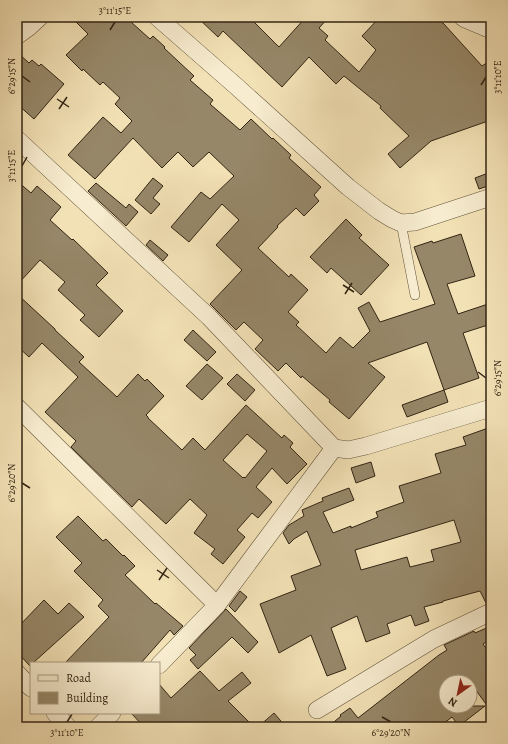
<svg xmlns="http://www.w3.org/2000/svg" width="508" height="744" font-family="Alegreya,serif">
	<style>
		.building { fill: #968768; stroke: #332514; fill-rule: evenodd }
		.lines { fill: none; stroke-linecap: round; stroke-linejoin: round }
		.service-casing { stroke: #63543c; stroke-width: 10 }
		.minor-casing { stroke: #63543c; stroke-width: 18 }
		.service { stroke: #f7eccf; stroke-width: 9 }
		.minor { stroke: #f7eccf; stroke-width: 17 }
		.ticks { fill: none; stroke: #332514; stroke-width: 1.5 }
		.neatline { fill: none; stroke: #332514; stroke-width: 1.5 }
		.ticks-label { font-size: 10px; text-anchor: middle; fill: #332514 }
	</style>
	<rect width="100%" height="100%" fill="#f2e1b5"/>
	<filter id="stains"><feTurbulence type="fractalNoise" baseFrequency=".005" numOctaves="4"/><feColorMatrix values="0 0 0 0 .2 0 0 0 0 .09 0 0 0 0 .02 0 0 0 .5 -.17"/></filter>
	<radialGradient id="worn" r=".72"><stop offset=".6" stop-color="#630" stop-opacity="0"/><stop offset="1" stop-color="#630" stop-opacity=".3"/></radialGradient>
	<g class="building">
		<polygon points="71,17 136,17 131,22 150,39 153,36 165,47 164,48 194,76 190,80 213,100 210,104 240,130 251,119 272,139 273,138 291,155 289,158 321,187 314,195 319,201 304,216 296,208 277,226 278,227 258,248 289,277 291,274 308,290 288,312 299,322 296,325 326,353 340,337 353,348 370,331 358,308 369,302 380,322 435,304 414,247 432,241 433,243 461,234 475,276 447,284 458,314 491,303 491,324 463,333 479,378 444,390 448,402 407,417 402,405 444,390 427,342 368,363 385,377 349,419 329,402 330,400 302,376 301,378 286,363 278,371 255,349 263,340 244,322 236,330 210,304 242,270 216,245 239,220 222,204 189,242 171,227 201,192 210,199 234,176 209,152 193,167 178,152 162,168 133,138 95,179 68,155 103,117 121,133 132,121 115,104 120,98 103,82 100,85 83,69 82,71 66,55 88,34"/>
		<polygon points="197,17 249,17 279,47 306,17 329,17 319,28 328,36 325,40 359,72 376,50 362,36 380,17 435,17 444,24 482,66 491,60 491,73 487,76 491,89 491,120 431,141 400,168 388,154 409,136 380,108 381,106 344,76 336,84 309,57 282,87 223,31 218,37"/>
		<polygon points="17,52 29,63 32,60 39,66 41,64 64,84 34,119 17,104"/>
		<polygon points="491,172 491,185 479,189 475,178"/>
		<polygon points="153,178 163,186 153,198 160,204 151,214 135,200"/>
		<polygon points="17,181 31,193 37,186 61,207 50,220 72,240 73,239 108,273 96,285 123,311 99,337 80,320 85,315 58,290 65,282 40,260 17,285"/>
		<polygon points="96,183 126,208 129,204 138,212 126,226 88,191"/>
		<polygon points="346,219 362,235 359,238 389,265 361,295 331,268 327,273 310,257"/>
		<polygon points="150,240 168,255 163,261 146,245"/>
		<path d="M17 294 55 329V330L84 357 79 362 117 397 138 374 145 381 147 379 164 396 146 415 148 417V418L182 450 193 438 205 450 246 405 282 438 284 435 293 443 290 447 307 464 287 484 272 468 256 487 272 502 258 518 252 513 237 530 245 537 223 564 211 554 215 549 194 533 207 515 190 499 166 524 139 499 132 507 71 447 76 441 45 412 78 377 42 343 29 357 17 346ZM247 434 267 451 245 478 244 477 243 478 223 460Z"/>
		<polygon points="193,330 216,352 207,361 184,340"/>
		<polygon points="207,364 223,378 202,400 186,386"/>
		<polygon points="237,374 255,390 245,401 227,384"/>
		<path d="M491 427V602L486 603 480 591 443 601V602L424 607 429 621 415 626 411 615 387 624 390 633 366 642 357 616 331 628 346 669 327 676 311 635 279 653 260 604 296 590 291 576 321 565 307 531 294 539 289 544 283 533 289 525 304 516 302 510 323 501 322 498 349 488 354 500 323 512 333 533 351 526V528L378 517 376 512 404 502 399 486 441 473 435 454 466 445 463 437ZM454 520 461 542 431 550 434 561 410 567 407 557 361 570 355 550Z"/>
		<polygon points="371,462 375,476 356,483 351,468"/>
		<polygon points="78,516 103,541 106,539 123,556 124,555 135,566 125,575 155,604 156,603 183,626 174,635 170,630 141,663 65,663 109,617 98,606 103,600 74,571 82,563 56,537"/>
		<polygon points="240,591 247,597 235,612 229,606"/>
		<polygon points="44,600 58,614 69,603 84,617 33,663 31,663 31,665 30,666 17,652 17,628"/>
		<polygon points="226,609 258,642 248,653 232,637 198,669 190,660 196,655 189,648"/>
		<polygon points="491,626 491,639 483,644 491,655 491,711 470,682 446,682 446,706 485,706 459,726 452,717 439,727 328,727 341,716 340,715 350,708 358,718 439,655 447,650 444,645 474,631 475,633"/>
		<polygon points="200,671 219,691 242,672 251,683 228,701 254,727 144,727 131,713 159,713 159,684 171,698"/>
		<polygon points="274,713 286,727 258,727"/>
	</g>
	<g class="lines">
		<g class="service-casing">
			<polyline id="service" points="401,223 415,295"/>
		</g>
		<g class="minor-casing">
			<g id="minor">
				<polyline points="157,17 236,86 348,187 379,211 392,219 401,223 415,222 491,197"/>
				<polyline points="462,17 465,19 491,30"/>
				<polyline points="17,36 28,28 40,17"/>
				<polyline points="17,139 209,317 334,448"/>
				<polyline points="17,407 217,605"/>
				<polyline points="159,665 217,605 334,448 348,450 366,446 491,408"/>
				<polyline points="17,673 31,688"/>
				<polyline points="317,710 434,639 491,612"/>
				<polyline points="55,713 68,727"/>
				<polyline points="98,727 112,713"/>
			</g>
		</g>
		<use href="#service" class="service"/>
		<use href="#minor" class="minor"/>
	</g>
	<path class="ticks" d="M110 30 115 22M22 76 30 82M481 85 486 77M57 99 69 107M59 109 67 97M22 166 27 157M343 285 354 292M345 294 352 283M478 372 486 378M22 483 30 488M157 570 169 578M159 580 167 568M382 717 391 722M67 722 72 714"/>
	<rect width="508" height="744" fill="none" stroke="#f2e1b5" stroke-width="44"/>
	<rect x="30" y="662" width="130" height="52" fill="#f7eccf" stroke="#a99c84"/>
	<rect x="38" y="675" width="20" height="6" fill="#f7eccf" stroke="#a99c84"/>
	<text x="66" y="682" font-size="12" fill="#332514">Road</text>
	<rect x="38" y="692" width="20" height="12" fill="#968768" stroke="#a99c84"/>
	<text x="66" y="702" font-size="12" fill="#332514">Building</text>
	<g transform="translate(458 694) rotate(213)"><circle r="19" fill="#f7eccf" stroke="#a99c84"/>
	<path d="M0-3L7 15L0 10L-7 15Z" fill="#8f2418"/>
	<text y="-6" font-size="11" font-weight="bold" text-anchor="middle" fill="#332514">N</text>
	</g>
	<rect x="22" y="22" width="464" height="700" class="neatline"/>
	<g class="ticks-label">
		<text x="115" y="14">3°11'15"E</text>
		<text transform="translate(11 76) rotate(-90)" y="4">6°29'15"N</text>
		<text transform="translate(497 77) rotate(-90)" y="4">3°11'10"E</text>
		<text transform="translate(11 166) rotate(-90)" y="4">3°11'15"E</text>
		<text transform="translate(497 378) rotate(-90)" y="4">6°29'15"N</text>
		<text transform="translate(11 483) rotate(-90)" y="4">6°29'20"N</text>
		<text x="67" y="736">3°11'10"E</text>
		<text x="391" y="736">6°29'20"N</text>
	</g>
	<rect width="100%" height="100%" filter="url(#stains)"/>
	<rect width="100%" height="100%" fill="url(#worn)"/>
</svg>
